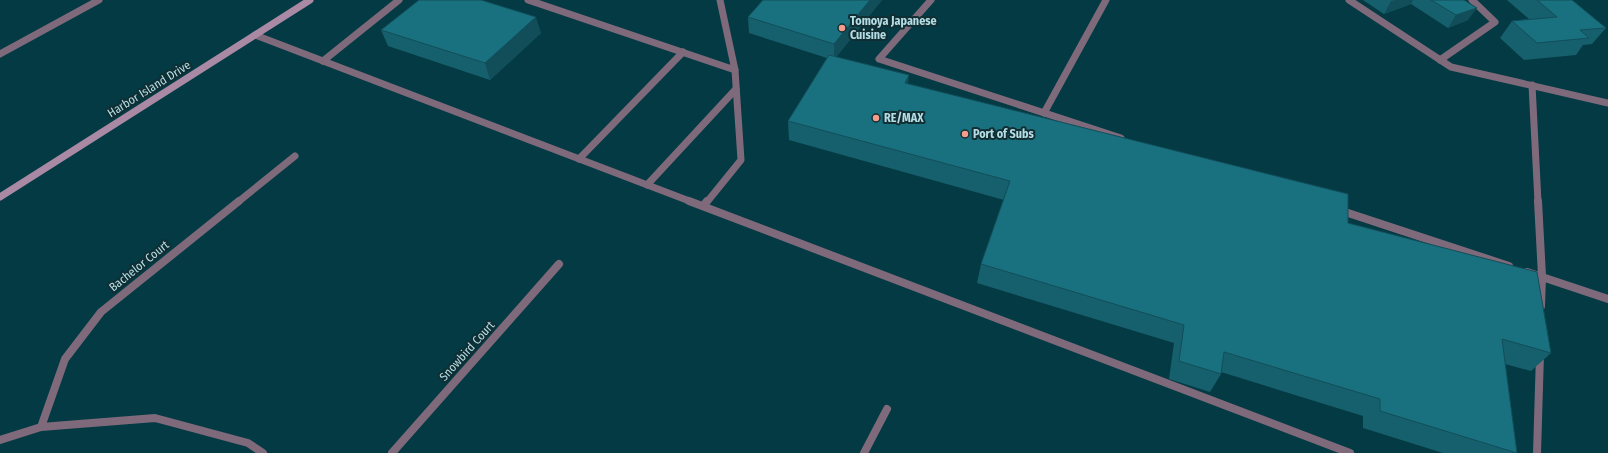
<svg xmlns="http://www.w3.org/2000/svg" width="1608" height="453" font-family="'Fira Sans Condensed',sans-serif">
	<style>
		.lines { fill: none; stroke-linecap: round; stroke-linejoin: round }
		.lane-far1 { stroke: #7f6a7b; stroke-width: 7 }
		.lane { stroke: #7f6a7b; stroke-width: 8 }
		.street-far1 { stroke: #7f6a7b; stroke-width: 7 }
		.street { stroke: #7f6a7b; stroke-width: 8 }
		.secondary { stroke: #a989a4; stroke-width: 7 }
		.wall { fill: #16606d }
		.shaded-wall { fill: #124e59 }
		.building { fill: #19707f; stroke: #124e59 }
		.poi-dot { fill: #f49d8d; stroke: #112e33; stroke-width: 1.5 }
		.labels { text-anchor: middle; dominant-baseline: central; stroke-width: 4; stroke-linejoin: round; paint-order: stroke }
		.poi-label { font-size: 12px; font-weight: bold; fill: #b4dde5; stroke: #112e33; text-anchor: start }
		.street-label { font-size: 12px; fill: #b4dde5; stroke: #112e33 }
	</style>
	<rect width="100%" height="100%" fill="#043a43"/>
	<g class="lines">
		<g class="lane-far1">
			<polyline points="528,0 735,70 720,0"/>
			<polyline points="931,0 879,59 1121,138"/>
			<polyline points="1349,0 1451,67 1608,103"/>
			<polyline points="255,35 692,202"/>
			<polyline points="1440,60 1495,22 1472,0"/>
			<polyline points="323,61 399,0"/>
			<polyline points="1532,85 1538,202"/>
			<polyline points="1044,113 1106,0"/>
			<polyline points="579,159 683,52"/>
			<polyline points="647,185 736,89"/>
			<polyline points="707,202 741,160 735,70"/>
		</g>
		<g class="lane">
			<polyline points="689,201 1350,453"/>
			<polyline points="1538,201 1542,276 1541,306"/>
			<polyline points="703,206 707,201"/>
			<polyline points="1339,210 1509,266"/>
			<polyline points="1527,272 1608,299"/>
			<polyline points="1537,453 1540,354"/>
		</g>
		<g class="street-far1">
			<polyline points="0,54 99,0"/>
			<polyline points="238,202 295,156"/>
		</g>
		<g class="street">
			<polyline points="41,427 65,359 101,312 239,201"/>
			<polyline points="0,440 41,427 155,418 248,443 263,453"/>
			<polyline points="392,453 559,264"/>
			<polyline points="864,453 887,409"/>
		</g>
		<polyline class="secondary" points="0,197 310,0"/>
	</g>
	<g class="wall">
		<polygon points="763,0 882,0 836,57 908,84 1348,223 1551,353 1531,371 1505,364 1517,453 1443,453 1363,428 1363,416 1221,372 1221,374 1210,392 1169,379 1174,343 977,283 981,264 1004,200 789,140 788,121 827,58 749,33 748,17"/>
		<polygon points="1363,0 1464,0 1468,20 1448,28 1411,4 1384,14"/>
		<polygon points="1507,0 1572,0 1606,28 1592,44 1583,45 1576,55 1524,60 1500,38 1512,21 1529,19"/>
		<polygon points="381,30 541,33 490,80 388,46"/>
	</g>
	<g class="shaded-wall">
		<polygon points="870,0 882,0 834,60 834,44"/>
		<polygon points="1395,0 1413,0 1411,4 1384,14 1391,1"/>
		<polygon points="1477,8 1468,20 1448,28 1456,15"/>
		<polygon points="536,17 541,33 490,80 485,63"/>
		<polygon points="909,75 907,95 905,83"/>
	</g>
	<g class="building">
		<polygon points="419,0 481,0 536,17 485,63 381,30"/>
		<polygon points="763,0 870,0 834,44 748,17"/>
		<polygon points="1431,0 1464,0 1477,8 1456,15"/>
		<polygon points="1537,0 1572,0 1606,28 1580,30 1589,38 1537,43 1512,21 1557,17"/>
		<polygon points="829,55 909,75 905,83 1348,194 1348,223 1537,272 1551,353 1502,339 1517,453 1380,411 1380,399 1224,352 1221,374 1179,361 1184,325 981,264 1010,181 788,121"/>
	</g>
	<g class="poi-dot">
		<circle cx="842" cy="28" r="4"/>
		<circle cx="876" cy="118" r="4"/>
		<circle cx="965" cy="134" r="4"/>
	</g>
	<g class="labels">
		<g class="poi-label">
			<text x="850" y="21">Tomoya Japanese<tspan x="850" dy="14">Cuisine</tspan></text>
			<text x="884" y="118">RE/MAX</text>
			<text x="973" y="134">Port of Subs</text>
		</g>
		<g class="street-label">
			<text transform="translate(149 89) rotate(-32)">Harbor Island Drive</text>
			<text transform="translate(139 266) rotate(-39)">Bachelor Court</text>
			<text transform="translate(467 351) rotate(-48)">Snowbird Court</text>
		</g>
	</g>
</svg>
